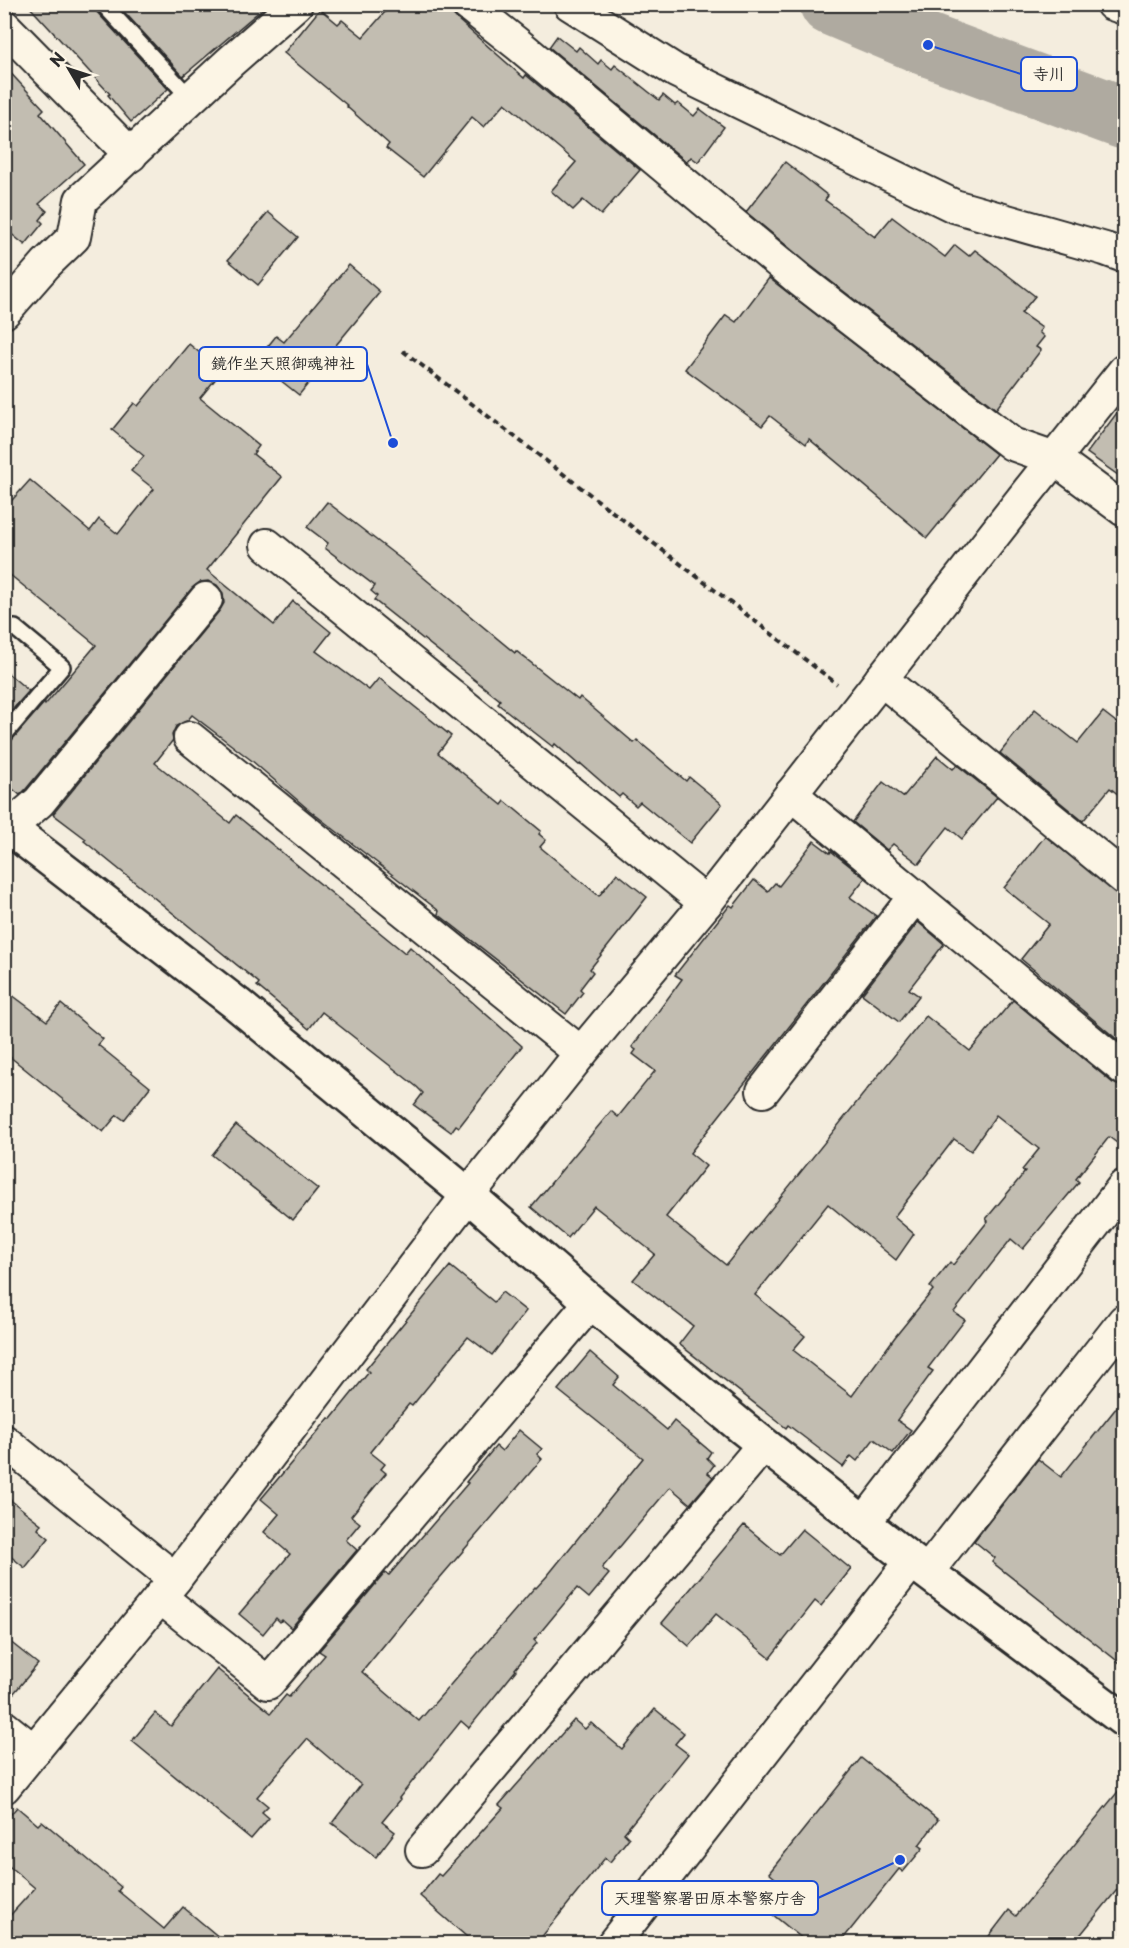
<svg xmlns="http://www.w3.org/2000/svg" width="1129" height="1948" font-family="'Playpen Sans','Klee One',sans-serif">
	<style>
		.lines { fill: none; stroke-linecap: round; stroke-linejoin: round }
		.stream { stroke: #7a7771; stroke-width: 10 }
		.river { stroke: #afaaa0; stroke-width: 63 }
		.building { fill: #c2bdb1; stroke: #2b2b2b; stroke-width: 1.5; fill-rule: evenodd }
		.service-casing { stroke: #2b2b2b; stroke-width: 20 }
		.minor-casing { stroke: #2b2b2b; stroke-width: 36 }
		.tertiary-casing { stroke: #2b2b2b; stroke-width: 38 }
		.path { stroke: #2b2b2b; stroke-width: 4; stroke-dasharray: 6 4.5; stroke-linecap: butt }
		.service { stroke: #fcf5e5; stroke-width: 15 }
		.minor { stroke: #fcf5e5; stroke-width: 32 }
		.tertiary { stroke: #fcf5e5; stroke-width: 33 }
		.leader { fill: none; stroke: #1d4ed8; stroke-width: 2 }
		.callout-dot { fill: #1d4ed8; stroke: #fcf5e5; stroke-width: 2 }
		.callout { fill: #fcf5e5; stroke: #1d4ed8; stroke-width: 2 }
		.callout-label { font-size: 16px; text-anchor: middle; font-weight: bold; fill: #2b2b2b }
	</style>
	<rect width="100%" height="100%" fill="#f4edde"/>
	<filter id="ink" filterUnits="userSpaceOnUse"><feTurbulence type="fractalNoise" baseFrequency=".0167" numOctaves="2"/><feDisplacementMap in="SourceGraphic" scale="12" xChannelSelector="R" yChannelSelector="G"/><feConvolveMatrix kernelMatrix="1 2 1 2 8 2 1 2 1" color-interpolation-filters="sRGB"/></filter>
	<g filter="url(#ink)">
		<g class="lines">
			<polyline class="stream" points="872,22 886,4"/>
			<polyline class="river" points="831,4 928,45 1124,118"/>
		</g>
		<g class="building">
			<polygon points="27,4 93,4 96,11 168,89 131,122 108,95 110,94"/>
			<polygon points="117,4 268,4 183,76"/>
			<polygon points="392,4 444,4 457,19 524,78 526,75 640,170 601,215 583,200 573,210 551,191 576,162 505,103 484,127 472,117 423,177 386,148 389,144 347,107 348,106 284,53 320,9 338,24 342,20 363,37"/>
			<polygon points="557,36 576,51 579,47 598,64 601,60 612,69 615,65 659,100 663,95 675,105 678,103 694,116 700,109 724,127 698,162 691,157 687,162 549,47"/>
			<polygon points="4,66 44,109 40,113 84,164 39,204 47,211 40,220 43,223 25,245 4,228"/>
			<polygon points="785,162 828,196 825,200 875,237 892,217 945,257 955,245 969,256 975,250 1035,296 1021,313 1042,328 1039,332 1044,337 1036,347 1041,350 996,409 811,266 746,212"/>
			<polygon points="268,212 298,237 258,285 228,260"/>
			<polygon points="349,265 380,292 317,368 319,370 299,395 256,361 276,336 284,342"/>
			<polygon points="769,278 996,454 927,538 809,439 806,444 770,416 762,426 685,369 726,315 736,322"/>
			<polygon points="189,344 222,371 200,398 259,446 253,454 282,477 207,570 274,625 293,601 331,632 316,651 369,690 379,678 451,736 438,753 502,805 505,801 541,831 539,834 546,840 540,847 599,896 617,873 647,897 590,969 593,972 580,989 583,992 566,1014 438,914 439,911 309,810 251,760 192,715 187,721 176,726 172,735 173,740 155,763 230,823 236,815 405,953 410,947 522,1046 459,1127 456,1125 451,1132 414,1105 423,1093 417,1087 322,1012 309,1029 257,986 259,983 84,841 86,839 53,814 220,610 224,603 223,593 217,585 208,581 200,582 192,588 26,789 20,795 4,782 4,744 11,741 44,703 45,705 96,645 4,570 4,509 30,480 90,531 99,519 118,534 154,489 131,471 144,456 112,430 134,403 138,406"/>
			<polygon points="1125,402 1125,480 1087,453"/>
			<polygon points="327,502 406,563 515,653 516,651 578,700 580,697 634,743 637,740 686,781 689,777 722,804 690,843 640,802 636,806 622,794 619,797 581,764 579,765 555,744 553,747 498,704 500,700 374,600 377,596 371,591 375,586 325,548 328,543 307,527"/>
			<polygon points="4,670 29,691 4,719"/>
			<polygon points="1035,709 1078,743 1103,712 1125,729 1125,800 1110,788 1083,821 1000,753"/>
			<polygon points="937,756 953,769 957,765 997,797 962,839 948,827 919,864 893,844 887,850 853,822 883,782 903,797"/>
			<polygon points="1045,836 1125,899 1125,1046 1021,959 1049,924 1004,888"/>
			<path d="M814 841 830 853 831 851 865 878 850 897 876 916 690 1153 706 1166 666 1217 726 1265 926 1016 970 1051 1013 1000 1113 1083 1125 1086V1149L1109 1137 1076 1179 1079 1182 1023 1249 1011 1239 954 1312 965 1320 928 1368 933 1371 897 1420 911 1430 893 1453 874 1439 857 1461 851 1456 843 1467 788 1425 786 1428 679 1344 693 1326 633 1280 655 1254 594 1206 568 1238 531 1207 611 1111 618 1117 655 1071 633 1054 636 1050 632 1047 682 979 675 975 730 905 733 907 754 880 768 891 775 883 779 886ZM996 1115 1039 1149 1022 1170 1025 1172 986 1219 988 1221 953 1265 950 1262 930 1287 933 1290 895 1337 852 1396 793 1350 805 1336 755 1295 828 1204 896 1260 914 1234 894 1217 954 1139 971 1151Z"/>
			<polygon points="918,922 944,944 909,989 919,996 899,1022 862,994"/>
			<polygon points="4,989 47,1021 61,1004 103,1039 98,1045 150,1087 124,1120 117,1115 103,1132 4,1052"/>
			<polygon points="236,1125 318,1189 293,1220 212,1155"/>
			<polygon points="450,1266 494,1302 502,1292 526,1311 492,1355 468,1337 412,1406 409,1404 370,1452 385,1464 381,1469 386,1473 351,1516 360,1523 346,1540 357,1550 291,1628 282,1620 280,1622 276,1618 263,1634 239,1614 290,1554 264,1532 279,1514 261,1499 329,1418 331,1419 369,1372 366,1369"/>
			<polygon points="590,1352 619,1377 613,1385 667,1430 674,1421 711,1452 707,1458 714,1465 708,1473 713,1477 690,1504 670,1487 602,1568 609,1574 589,1598 577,1588 534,1640 537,1643 515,1669 516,1670 469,1728 461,1721 399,1798 401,1799 382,1822 395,1832 376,1857 332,1823 361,1785 307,1739 257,1797 268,1806 262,1812 269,1818 251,1839 132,1741 155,1713 171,1726 217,1669 271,1713 286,1695 289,1697 325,1655 319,1651 385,1573 389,1575 468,1483 466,1482 496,1446 502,1451 519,1430 542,1449 537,1454 542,1459 420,1601 362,1672 419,1721 535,1587 536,1588 548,1575 643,1458 558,1390"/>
			<polygon points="1125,1397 1125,1667 992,1562 995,1558 974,1541 1038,1459 1061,1477"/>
			<polygon points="4,1495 41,1524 38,1529 49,1538 25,1568 4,1551"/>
			<polygon points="744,1525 780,1555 802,1529 851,1569 821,1606 815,1601 770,1658 716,1614 689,1646 662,1623"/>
			<polygon points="4,1637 38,1664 4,1705"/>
			<polygon points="655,1709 684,1733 675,1744 688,1754 624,1833 629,1838 610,1862 605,1858 536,1944 475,1944 420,1896 438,1874 441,1876 503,1808 499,1805 574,1720 585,1729 591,1723 622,1749"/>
			<polygon points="861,1758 938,1820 919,1845 923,1848 903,1872 899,1869 839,1944 809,1944 756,1901 775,1878 769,1873"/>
			<polygon points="1125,1783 1125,1880 1073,1944 983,1944 1009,1910 1016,1916"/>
			<polygon points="17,1807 38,1825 42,1821 121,1887 118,1891 164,1929 183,1907 227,1944 4,1944 4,1922 35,1888 4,1862 4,1822"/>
		</g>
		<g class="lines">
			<g class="service-casing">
				<g id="service">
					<polyline points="103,4 191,99"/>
					<polyline points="4,735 62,667 15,628"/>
				</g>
			</g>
			<g class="minor-casing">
				<g id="minor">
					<polyline points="467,4 520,46 800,280 1012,444 1055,459 1124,510"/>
					<polyline points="570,4 676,71 954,206 1105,249 1124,256"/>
					<polyline points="1112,4 1124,8"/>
					<polyline points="4,26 131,155"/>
					<polyline points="4,312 46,264 74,237 81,200 230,62 296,4"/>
					<polyline points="267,545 706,903"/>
					<polyline points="881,679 1124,878"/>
					<polyline points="190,738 581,1053"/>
					<polyline points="791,794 1124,1069"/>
					<polyline points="4,832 39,802 206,599"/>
					<polyline points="763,1091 915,896"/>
					<polyline points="4,1441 175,1579"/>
					<polyline points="863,1524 1124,1186"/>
					<polyline points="927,1572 1124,1321"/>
					<polyline points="160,1597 268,1683 591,1302"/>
					<polyline points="4,1727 34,1751"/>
					<polyline points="4,1787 175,1579 468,1195 581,1053 706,903 1026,494 1124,371"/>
					<polyline points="422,1850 764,1444"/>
					<polyline points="613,1944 912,1561"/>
				</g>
			</g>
			<g class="tertiary-casing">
				<polyline id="tertiary" points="4,824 237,1004 468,1195 591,1302 743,1428 912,1561 1124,1720"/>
			</g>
			<polyline class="path" points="403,351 837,684"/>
			<use href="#service" class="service"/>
			<use href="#minor" class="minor"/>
			<use href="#tertiary" class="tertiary"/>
		</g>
	</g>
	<path class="leader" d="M928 45L1021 74M393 443L367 364M900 1860L818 1898"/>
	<g class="callout-dot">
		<circle cx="928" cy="45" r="6"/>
		<circle cx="393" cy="443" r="6"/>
		<circle cx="900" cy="1860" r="6"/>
	</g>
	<g class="callout">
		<rect x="1021" y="57" width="56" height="34" rx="6"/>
		<rect x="199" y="347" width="168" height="34" rx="6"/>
		<rect x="602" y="1881" width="216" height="34" rx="6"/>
	</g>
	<g class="callout-label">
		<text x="1049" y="80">寺川</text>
		<text x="283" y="369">鏡作坐天照御魂神社</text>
		<text x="710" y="1904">天理警察署田原本警察庁舎</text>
	</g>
	<rect width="1129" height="1948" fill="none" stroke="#fcf5e5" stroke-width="24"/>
	<rect x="12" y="12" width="1105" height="1924" fill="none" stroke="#2b2b2b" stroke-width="2" filter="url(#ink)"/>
	<g transform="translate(69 69) rotate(309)" stroke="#fcf5e5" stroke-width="4.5" paint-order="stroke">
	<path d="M0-4.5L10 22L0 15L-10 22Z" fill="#2b2b2b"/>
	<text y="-9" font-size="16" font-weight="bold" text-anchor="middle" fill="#2b2b2b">N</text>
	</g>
</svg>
